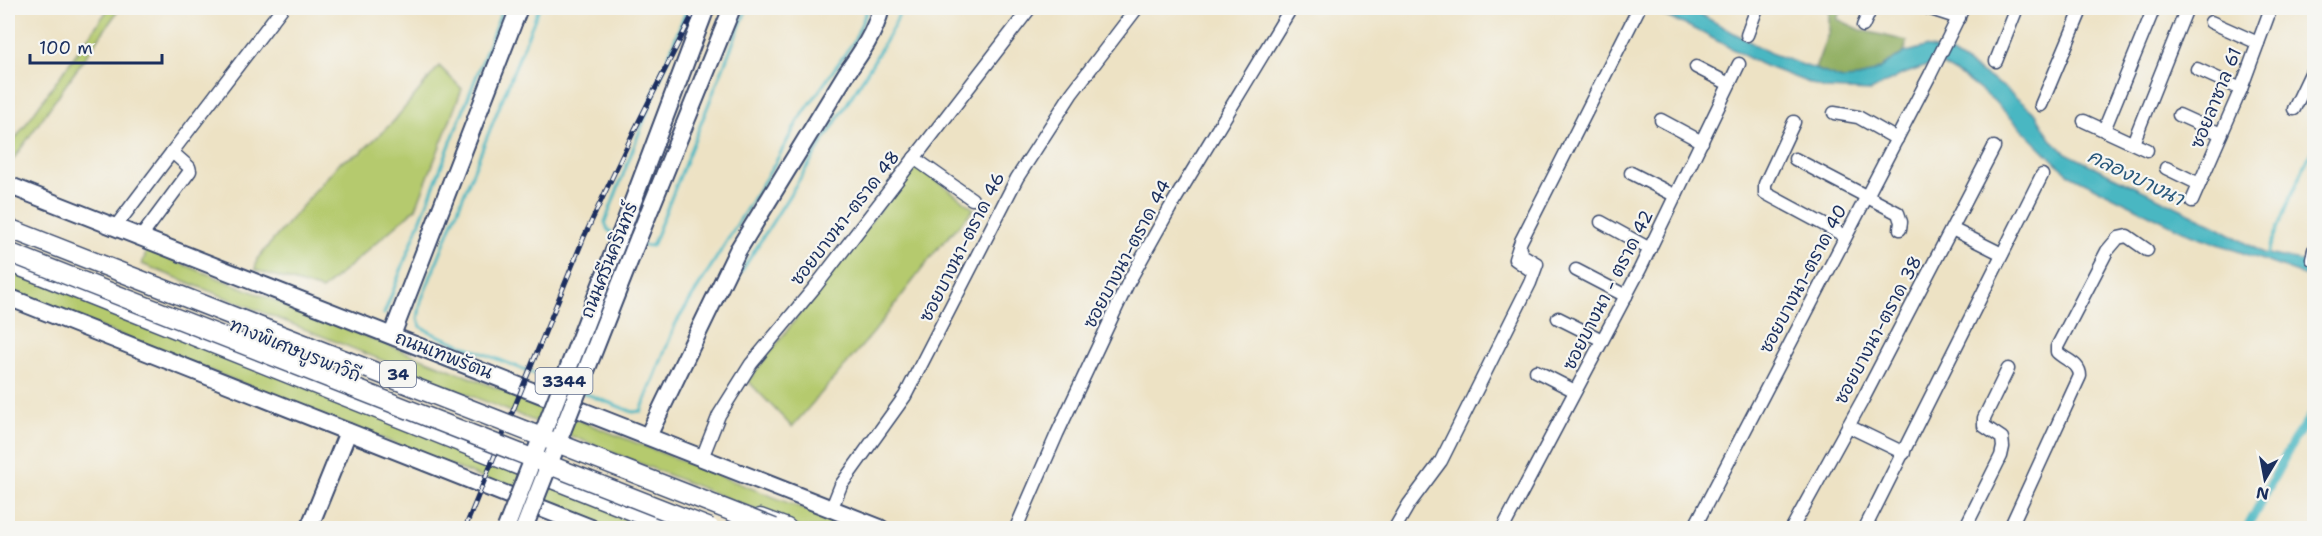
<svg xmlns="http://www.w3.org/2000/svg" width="2322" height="536" font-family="'Shantell Sans','Playpen Sans Thai',sans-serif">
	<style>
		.green { fill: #b5ca6e; stroke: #687c66; stroke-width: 1.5 }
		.forest { fill: #90ae61; stroke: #566e60; stroke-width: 1.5 }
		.water { fill: #49b7c2; stroke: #327390; stroke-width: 1.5 }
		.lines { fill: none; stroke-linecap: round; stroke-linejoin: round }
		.stream { stroke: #49b7c2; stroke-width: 3 }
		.canal { stroke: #49b7c2; stroke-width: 9 }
		.minor-casing { stroke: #3a4a6d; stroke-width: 15 }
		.major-casing { stroke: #3a4a6d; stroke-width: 20 }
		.highway-casing { stroke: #3a4a6d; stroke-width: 21 }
		.minor { stroke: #fff; stroke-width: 12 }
		.major { stroke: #fff; stroke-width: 16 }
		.highway { stroke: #fff; stroke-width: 18 }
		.rail-casing { stroke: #1b2f5e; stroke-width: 5 }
		.rail { stroke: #f6f6f2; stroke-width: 3; stroke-dasharray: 9; stroke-linecap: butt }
		.major-bridge-casing { stroke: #3a4a6d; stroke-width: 20; stroke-linecap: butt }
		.highway-bridge-casing { stroke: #3a4a6d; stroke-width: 21; stroke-linecap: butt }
		.major-bridge { stroke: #fff; stroke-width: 16 }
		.highway-bridge { stroke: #fff; stroke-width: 18 }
		.labels { text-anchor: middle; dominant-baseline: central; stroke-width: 4.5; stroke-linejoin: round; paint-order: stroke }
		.shield { fill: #f6f6f2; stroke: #5d6b8a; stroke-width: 1.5 }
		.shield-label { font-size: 16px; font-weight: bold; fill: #1b2f5e }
		.street-label { font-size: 18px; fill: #1b2f5e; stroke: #f6f6f2 }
		.water-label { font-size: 20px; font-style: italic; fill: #29587c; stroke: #f6f6f2 }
	</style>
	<rect width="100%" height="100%" fill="#f6f6f2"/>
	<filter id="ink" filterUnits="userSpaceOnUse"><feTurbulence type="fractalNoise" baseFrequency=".0167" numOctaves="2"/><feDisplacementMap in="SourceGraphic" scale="12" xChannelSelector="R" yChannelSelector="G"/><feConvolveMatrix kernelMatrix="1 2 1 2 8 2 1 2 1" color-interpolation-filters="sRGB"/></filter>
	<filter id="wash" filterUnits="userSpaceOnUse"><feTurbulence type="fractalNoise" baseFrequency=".008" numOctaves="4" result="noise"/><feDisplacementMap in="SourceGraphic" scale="24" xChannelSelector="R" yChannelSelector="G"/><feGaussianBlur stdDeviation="1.35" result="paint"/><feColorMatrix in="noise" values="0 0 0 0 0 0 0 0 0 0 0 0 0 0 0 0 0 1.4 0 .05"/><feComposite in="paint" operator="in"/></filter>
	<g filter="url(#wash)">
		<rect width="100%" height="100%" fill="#ede2c4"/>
		<g class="green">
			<polygon points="109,8 120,8 8,167 8,149"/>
			<polygon points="439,66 462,89 416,208 322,290 255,270 257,259 340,162 360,153 393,122"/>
			<polygon points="915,168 925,171 974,209 938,248 874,332 792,427 748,381 909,172"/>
			<polygon points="147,250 852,528 801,528 142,264"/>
			<polygon points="8,269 642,520 651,528 609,528 8,291"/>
		</g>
		<path class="forest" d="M1829 8H1843L1837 19 1861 30 1907 41 1904 53C1886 64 1865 82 1843 79 1834 78 1824 72 1815 69L1829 31Z"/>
		<polygon class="water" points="1646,8 1689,8 1770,53 1842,79 1859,78 1879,69 1904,53 1925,47 1949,52 2002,86 2036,114 2051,139 2066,153 2218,227 2263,253 2314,264 2314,279 2183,231 2072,176 2056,163 1993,100 1963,77 1942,65 1927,66 1901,75 1871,91 1825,89 1760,64 1697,30"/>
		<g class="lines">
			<g class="stream">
				<polyline points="539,8 421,301 418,319 421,327 434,334 558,383"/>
				<polyline points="615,234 608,230 605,222 687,8"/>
				<polyline points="640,245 652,246 747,8"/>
				<polyline points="2266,256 2286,207 2314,145"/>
				<polyline points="736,280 872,64 896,22 901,8"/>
				<polyline points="384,314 503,8"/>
				<polyline points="584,393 633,412 641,411 676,323 774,165 798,121 854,41 868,8"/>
			</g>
			<polyline class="canal" points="2247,528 2294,440 2314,411"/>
		</g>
	</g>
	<g filter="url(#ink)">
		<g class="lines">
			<g class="minor-casing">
				<g id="minor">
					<polyline points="1928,8 1959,18"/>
					<polyline points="2211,22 2258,43"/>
					<polyline points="1863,26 1871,8"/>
					<polyline points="1747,35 1757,8"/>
					<polyline points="1996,61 2017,8"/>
					<polyline points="1696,67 1729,84"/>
					<polyline points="2197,69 2241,89"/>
					<polyline points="2041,105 2082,8"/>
					<polyline points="2294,109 2314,67"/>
					<polyline points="1834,113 1858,117 1897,139"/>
					<polyline points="2179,115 2221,134"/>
					<polyline points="1661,120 1702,142"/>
					<polyline points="2084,121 2147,150"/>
					<polyline points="1794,122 1765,184 1765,193 1845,236"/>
					<polyline points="2104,130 2154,8"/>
					<polyline points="2133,143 2187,8"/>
					<polyline points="914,158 972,199"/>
					<polyline points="1795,159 1898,213 1901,222 1900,229"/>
					<polyline points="2166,168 2199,184"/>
					<polyline points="1631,173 1676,196"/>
					<polyline points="2192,201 2241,89 2271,8"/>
					<polyline points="1601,222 1650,249"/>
					<polyline points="116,226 172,152"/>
					<polyline points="1952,229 2002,254"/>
					<polyline points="141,237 190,171 189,167 172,152 282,8"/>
					<polyline points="2312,259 2314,250"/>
					<polyline points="1576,270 1626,296"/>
					<polyline points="1532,271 1515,259 1521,241 1638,10"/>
					<polyline points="1558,318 1602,340"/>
					<polyline points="1536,371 1575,391"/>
					<polyline points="1848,426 1904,453"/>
					<polyline points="702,458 719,415 751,364 815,287 1030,8"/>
					<polyline points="831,510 841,485 905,396 1017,178 1072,93 1137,8"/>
					<polyline points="1016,528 1057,434 1128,283 1170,208 1291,8"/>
					<polyline points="1395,528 1409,504 1441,461 1530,283 1537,264 1522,255 1519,247"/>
					<polyline points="1503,528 1640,269 1739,64"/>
					<polyline points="1694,528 1930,75 1963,8"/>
					<polyline points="1792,528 1862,401 1994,147"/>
					<polyline points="1865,528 2042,175"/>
					<polyline points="1965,528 2001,456 2003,447 2002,438 1984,426 1984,418 2008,369"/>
					<path d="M2010 528 2080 376C2080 363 2066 361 2057 352V347L2107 251 2118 238 2127 236 2147 250"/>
				</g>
			</g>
			<g class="major-casing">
				<g id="major">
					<polyline points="8,185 880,528"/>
					<polyline points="621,233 706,8"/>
					<polyline points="638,239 732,8"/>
					<polyline points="8,297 591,528"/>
					<polyline points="392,335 519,8"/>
					<path d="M648 436 738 250 846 74C861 53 875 33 881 8"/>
					<polyline points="309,528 348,432"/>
				</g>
			</g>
			<g class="highway-casing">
				<g id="highway">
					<polyline points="8,262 675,528"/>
					<polyline points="760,518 787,528"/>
				</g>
			</g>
			<use href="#minor" class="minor"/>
			<use href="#major" class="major"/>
			<use href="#highway" class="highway"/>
			<g class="rail-casing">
				<polyline id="rail" points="465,528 584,237 634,131 696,8"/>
			</g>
			<use href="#rail" class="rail"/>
			<g class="major-bridge-casing">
				<g id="major-bridge">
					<polyline points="506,528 621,233"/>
					<polyline points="524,528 638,239"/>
				</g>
			</g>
			<g class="highway-bridge-casing">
				<g id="highway-bridge">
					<polyline points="8,228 774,528"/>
					<polyline points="8,252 710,528"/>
				</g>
			</g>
			<use href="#major-bridge" class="major-bridge"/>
			<use href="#highway-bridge" class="highway-bridge"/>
		</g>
	</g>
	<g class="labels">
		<g class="shield">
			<rect x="380" y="361" width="36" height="26" rx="4.5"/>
			<rect x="535.5" y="368" width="57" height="26" rx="4.5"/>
		</g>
		<g class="shield-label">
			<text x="398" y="374">34</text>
			<text x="564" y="381">3344</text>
		</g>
		<g class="street-label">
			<text transform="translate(2216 98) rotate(-68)">ซอยลาซาล 61</text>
			<text transform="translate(845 218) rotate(-52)">ซอยบางนา-ตราด 48</text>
			<text transform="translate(962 247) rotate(-63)">ซอยบางนา-ตราด 46</text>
			<text transform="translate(1127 254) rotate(-62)">ซอยบางนา-ตราด 44</text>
			<text transform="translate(609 260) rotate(-68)">ถนนศรีนครินทร์</text>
			<text transform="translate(1803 279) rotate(-62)">ซอยบางนา-ตราด 40</text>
			<text transform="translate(1608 290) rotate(-63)">ซอยบางนา - ตราด 42</text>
			<text transform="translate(1878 330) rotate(-62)">ซอยบางนา-ตราด 38</text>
			<text transform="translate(295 350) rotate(22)">ทางพิเศษบูรพาวิถี</text>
			<text transform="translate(444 355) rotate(21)">ถนนเทพรัตน</text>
		</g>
		<g class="water-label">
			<text transform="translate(2136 177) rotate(26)">คลองบางนา</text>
		</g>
	</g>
	<rect width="2322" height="536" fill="none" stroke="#f6f6f2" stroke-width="30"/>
	<g transform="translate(2265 479) rotate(190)" stroke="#f6f6f2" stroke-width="4.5" paint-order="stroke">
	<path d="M0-4.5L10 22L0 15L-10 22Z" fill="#1b2f5e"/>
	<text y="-9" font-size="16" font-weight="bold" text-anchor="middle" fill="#1b2f5e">N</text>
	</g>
	<path d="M30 54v9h132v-9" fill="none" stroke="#1b2f5e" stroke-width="3"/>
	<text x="39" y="54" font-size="18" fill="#1b2f5e" stroke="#f6f6f2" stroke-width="4.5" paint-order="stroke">100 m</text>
</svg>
